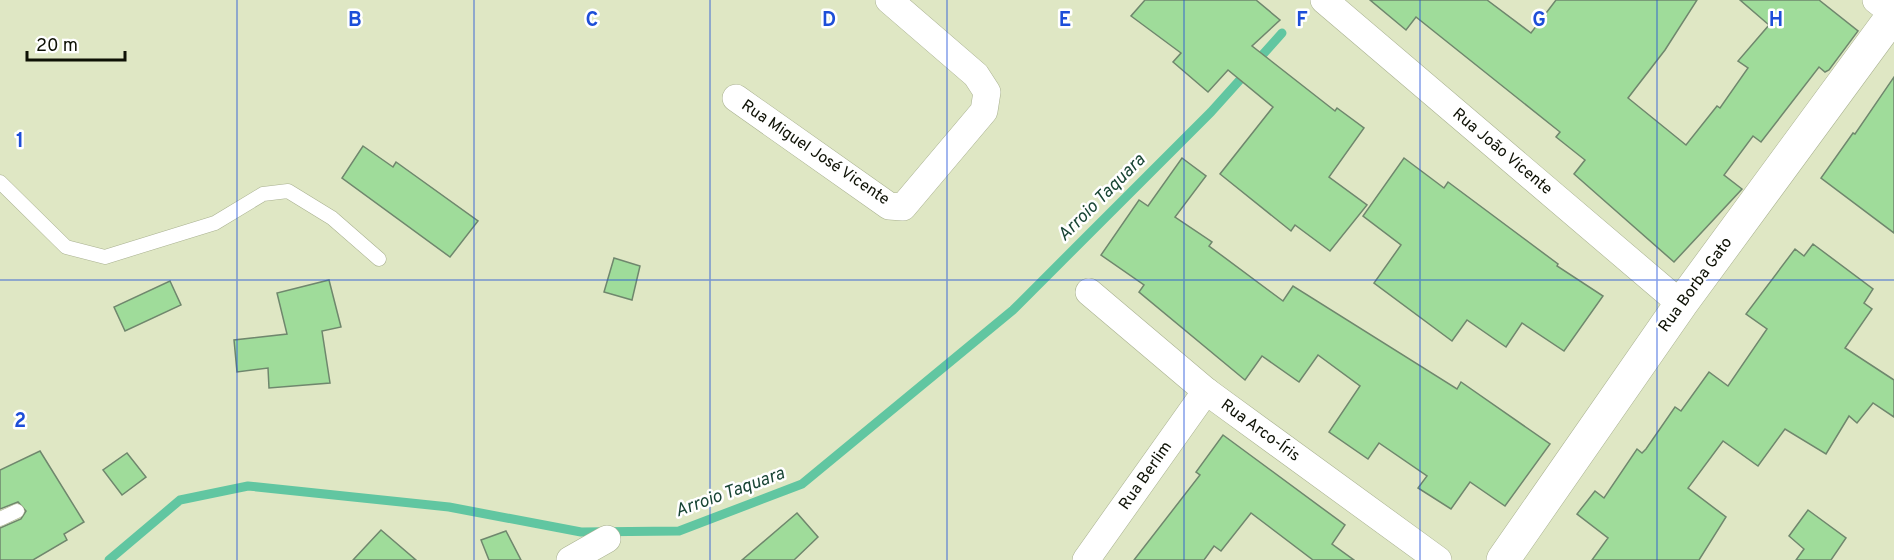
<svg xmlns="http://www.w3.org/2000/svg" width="1894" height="560" font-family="Overpass,sans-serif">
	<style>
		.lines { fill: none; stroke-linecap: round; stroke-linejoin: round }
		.stream { stroke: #61c6a1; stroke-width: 9 }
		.building { fill: #9fdc9a; stroke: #6f876d; stroke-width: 1.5 }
		.lane-casing { stroke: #a9b190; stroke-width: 15 }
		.street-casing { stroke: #a9b190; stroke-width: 28 }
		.secondary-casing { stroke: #a9b190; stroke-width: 34 }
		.lane { stroke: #fff; stroke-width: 14 }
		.street { stroke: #fff; stroke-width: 27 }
		.secondary { stroke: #fff; stroke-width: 33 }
		.grid { fill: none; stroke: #1d4ed8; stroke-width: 1.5; stroke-opacity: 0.55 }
		.labels { text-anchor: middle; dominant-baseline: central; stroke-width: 5; stroke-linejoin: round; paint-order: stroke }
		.street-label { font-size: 16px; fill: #0e1105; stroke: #fff }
		.water-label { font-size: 18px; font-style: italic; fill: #194535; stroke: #fff }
		.grid-label { font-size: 20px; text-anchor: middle; font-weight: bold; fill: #1d4ed8; stroke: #fff; stroke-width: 5; stroke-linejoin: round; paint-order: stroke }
	</style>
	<rect width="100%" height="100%" fill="#dfe7c4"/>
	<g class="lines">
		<g class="stream">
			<polyline points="1256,62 1282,33"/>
			<polyline points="109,560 180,500 248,486 449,507 581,532 679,531 802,484 1013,310 1211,112 1247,72"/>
		</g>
	</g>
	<g class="building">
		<polygon points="1145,0 1256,0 1280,20 1252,46 1335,111 1337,108 1364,128 1329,177 1367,205 1330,251 1295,225 1291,231 1220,174 1273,107 1228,70 1208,92 1173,62 1181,53 1131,16"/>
		<polygon points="1370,0 1487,0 1531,33 1556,0 1697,0 1665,50 1628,98 1686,145 1717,106 1720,108 1748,68 1738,61 1769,25 1740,0 1819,0 1858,31 1829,70 1825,72 1819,67 1761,142 1753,136 1724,175 1742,189 1674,262 1574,174 1585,160 1556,137 1560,132 1416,17 1406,30"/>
		<polygon points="1894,77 1894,233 1821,178 1853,133 1855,134"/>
		<polygon points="363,146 393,167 396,162 478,221 450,257 342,178"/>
		<polygon points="1182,158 1206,176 1175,217 1212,242 1209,246 1283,301 1293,286 1457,389 1461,382 1550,444 1505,506 1470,482 1451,509 1418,488 1427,476 1379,443 1368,459 1329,432 1360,386 1318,355 1299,382 1262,356 1245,380 1139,292 1144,285 1101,255 1139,200 1148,206"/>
		<polygon points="1404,158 1444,188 1448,182 1558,264 1557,266 1603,296 1564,351 1522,323 1506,347 1467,320 1452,341 1374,283 1401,245 1363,216"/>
		<polygon points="1813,244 1873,289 1864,303 1872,309 1845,348 1894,380 1894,417 1873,403 1857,423 1849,416 1826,454 1785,429 1758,466 1723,441 1688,488 1726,517 1699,560 1592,560 1608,538 1577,514 1595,491 1604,498 1637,449 1642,453 1646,449 1675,407 1681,411 1709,372 1728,386 1767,329 1746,314 1795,249 1804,256"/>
		<polygon points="614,258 640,266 632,300 604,292"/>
		<polygon points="329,280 341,327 322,331 330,383 269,388 268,368 237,372 234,340 287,334 277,293"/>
		<polygon points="170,281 181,305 125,331 114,307"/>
		<polygon points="1223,435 1345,525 1332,544 1354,560 1313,560 1251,513 1221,551 1214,546 1204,560 1134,560 1200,475 1196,472"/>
		<polygon points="40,451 84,522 64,534 67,540 33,560 0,560 0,528 21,519 26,511 18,502 0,509 0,470"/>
		<polygon points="127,453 146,477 122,495 103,470"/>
		<polygon points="1808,510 1846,538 1831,560 1796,560 1804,549 1789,536"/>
		<polygon points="797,513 818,537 794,560 742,560"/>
		<polygon points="381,530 416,560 353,560"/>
		<polygon points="506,531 521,560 489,560 481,540"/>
	</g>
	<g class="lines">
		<g class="lane-casing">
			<g id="lane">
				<polyline points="0,182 66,247 105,257 215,223 263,194 288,191 332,218 379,259"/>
				<polyline points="0,519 17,511"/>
			</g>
		</g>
		<g class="street-casing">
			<g id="street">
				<polyline points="1324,0 1681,304"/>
				<polyline points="1876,0 1894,14"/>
				<polyline points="736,98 889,206 903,207 984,111 987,92 976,75 889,0"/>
				<polyline points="1089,292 1206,391 1438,560"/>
				<polyline points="570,560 607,539"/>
				<polyline points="1086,560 1206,391"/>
			</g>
		</g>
		<g class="secondary-casing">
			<polyline id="secondary" points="1503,560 1681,304 1894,14"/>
		</g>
		<use href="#lane" class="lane"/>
		<use href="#street" class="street"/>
		<use href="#secondary" class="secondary"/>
	</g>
	<path class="grid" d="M237 0V560M474 0V560M710 0V560M947 0V560M1184 0V560M1420 0V560M1657 0V560M0 280H1894"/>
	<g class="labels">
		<g class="street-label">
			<text transform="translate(1502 152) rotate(40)">Rua João Vicente</text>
			<text transform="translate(815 153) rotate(34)">Rua Miguel José Vicente</text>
			<text transform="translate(1696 285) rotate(-54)">Rua Borba Gato</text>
			<text transform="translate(1260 431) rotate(36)">Rua Arco-Íris</text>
			<text transform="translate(1146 476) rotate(-55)">Rua Berlim</text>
		</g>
		<g class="water-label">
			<text transform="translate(1102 198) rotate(-45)">Arroio Taquara</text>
			<text transform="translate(730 493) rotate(-20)">Arroio Taquara</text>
		</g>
	</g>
	<g class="grid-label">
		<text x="355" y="26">B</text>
		<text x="592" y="26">C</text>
		<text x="829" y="26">D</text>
		<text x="1065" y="26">E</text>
		<text x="1302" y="26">F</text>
		<text x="1539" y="26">G</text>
		<text x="1776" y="26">H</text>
		<text x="20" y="147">1</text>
		<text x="20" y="427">2</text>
	</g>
	<path d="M27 51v9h98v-9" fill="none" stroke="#0e1105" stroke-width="3"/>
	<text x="36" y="51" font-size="18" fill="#0e1105" stroke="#ffffff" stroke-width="4.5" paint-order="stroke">20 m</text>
</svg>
